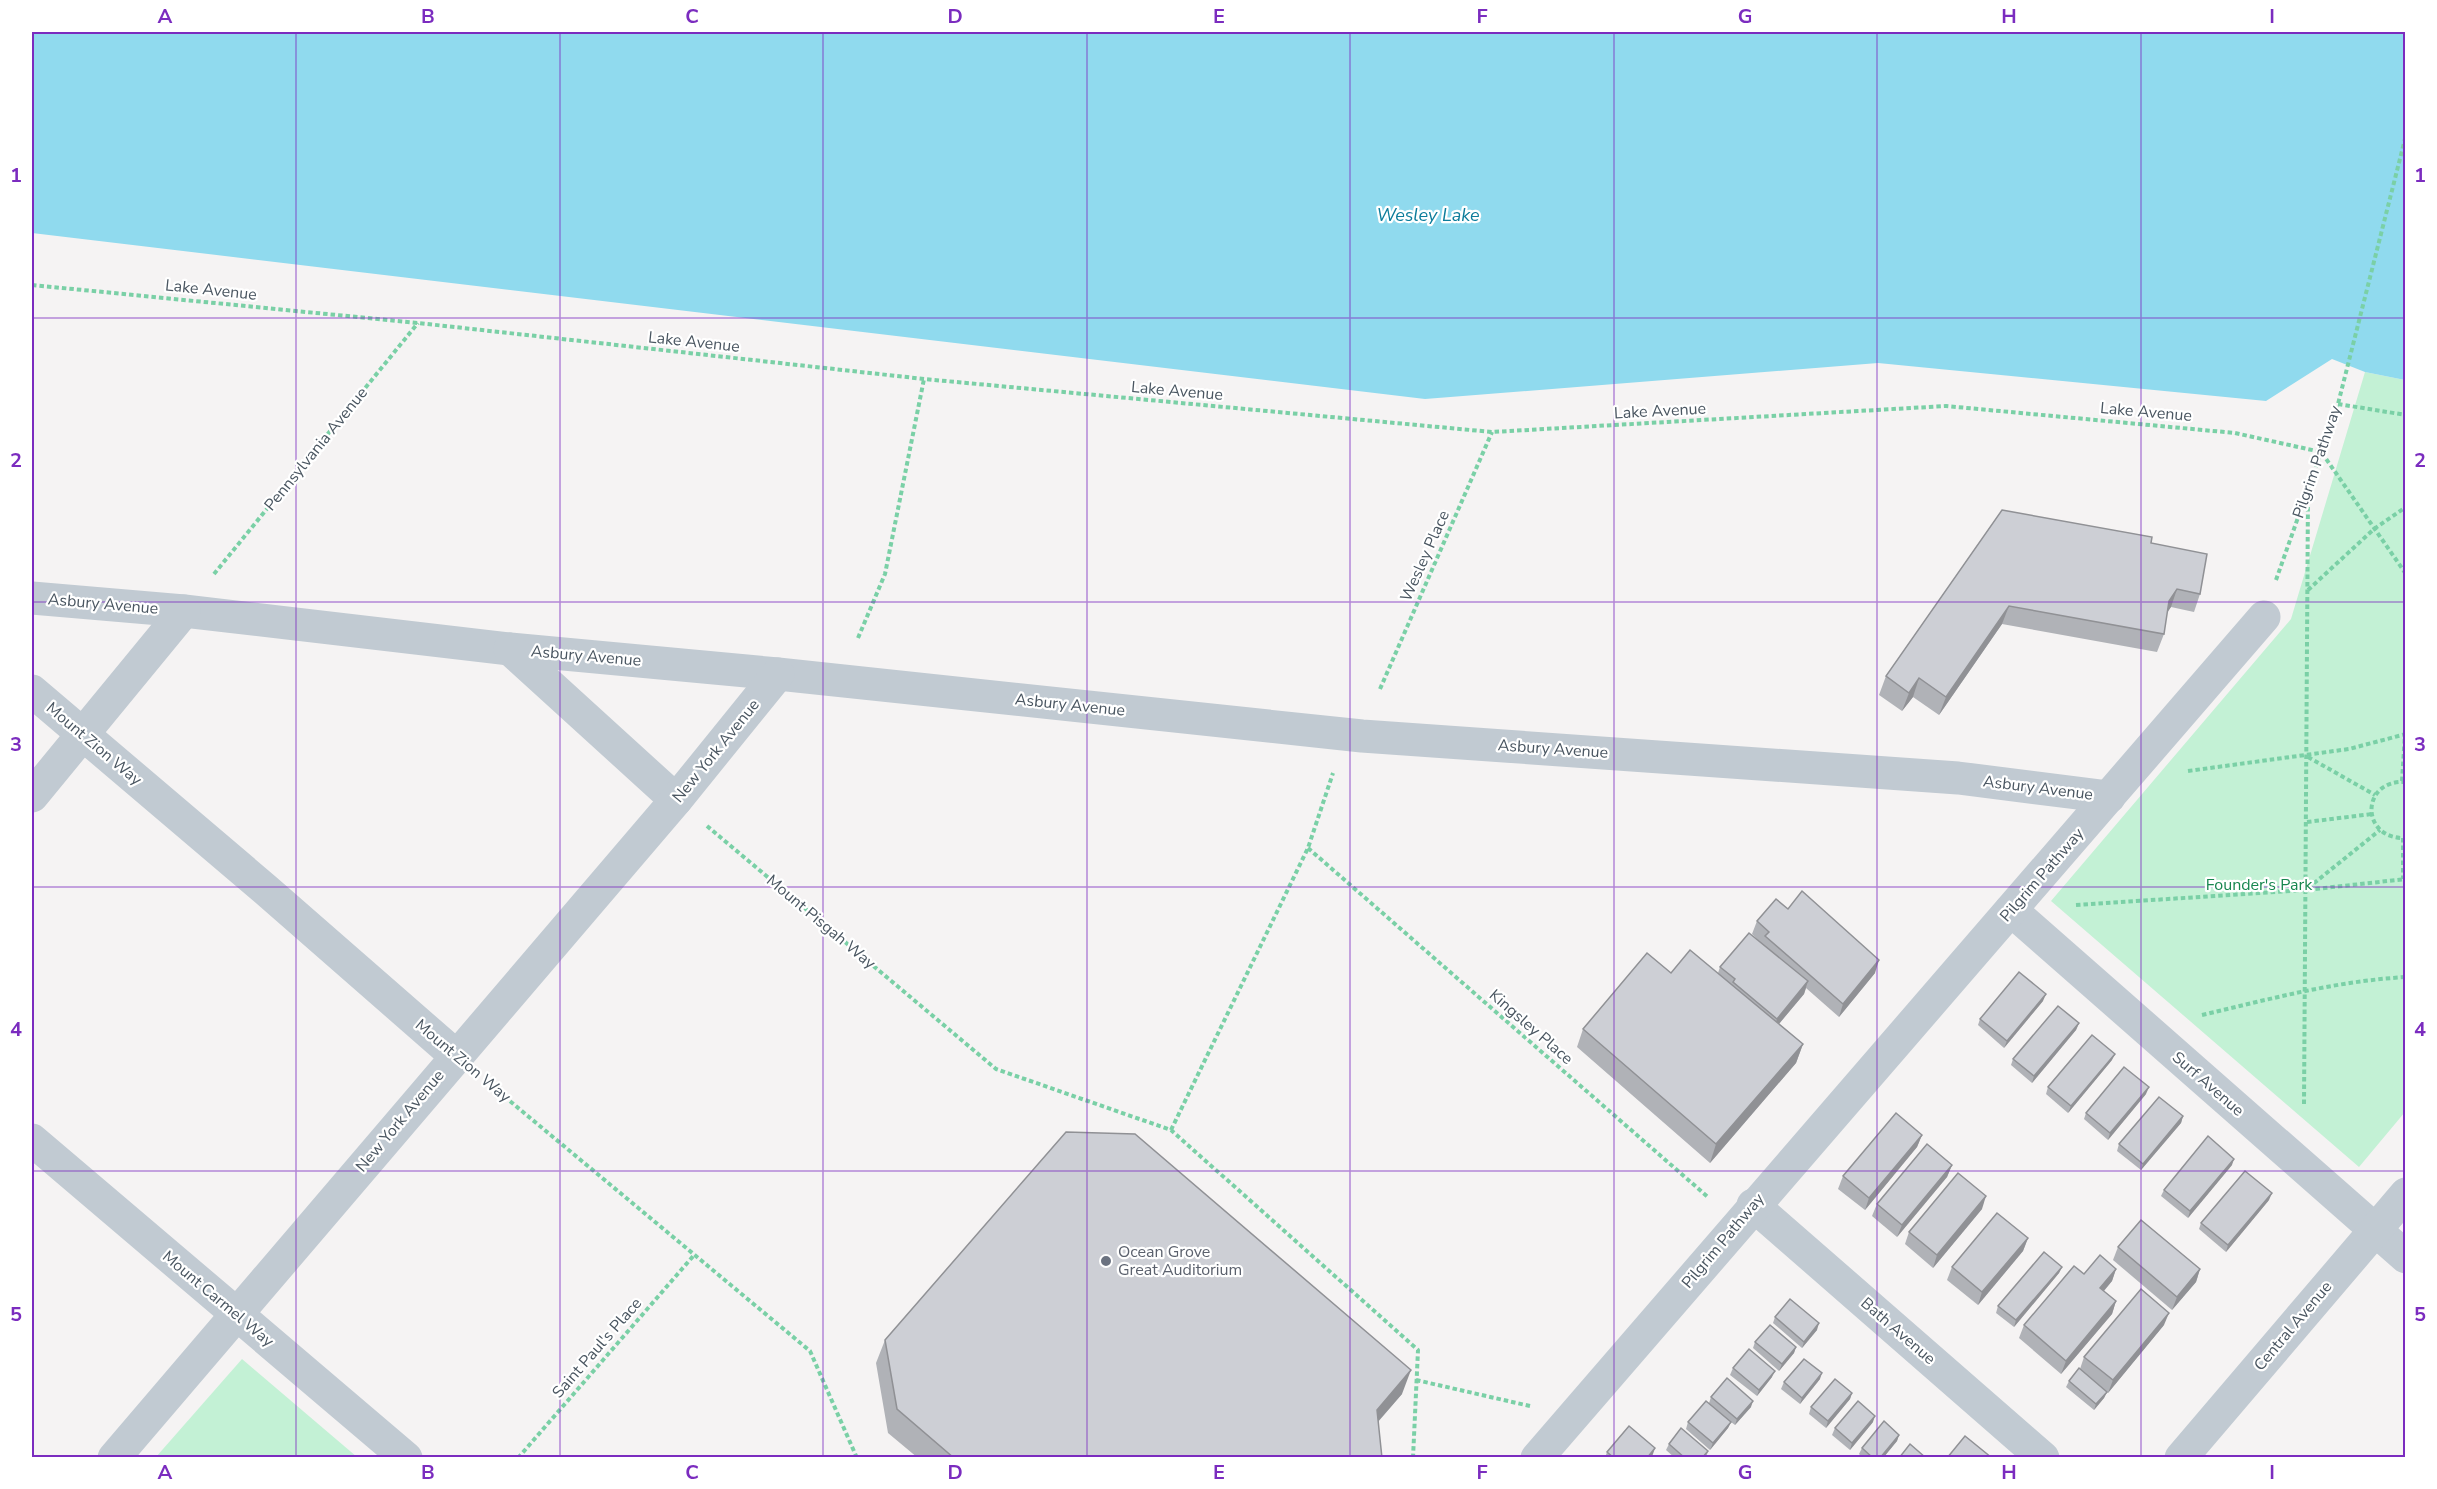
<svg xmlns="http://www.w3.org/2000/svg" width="2437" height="1489" font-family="'Nunito Sans',sans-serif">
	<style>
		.green { fill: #c3f1d5 }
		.water { fill: #90daee }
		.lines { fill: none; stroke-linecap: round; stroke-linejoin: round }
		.path { stroke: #7ad0a6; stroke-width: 4; stroke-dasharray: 4.5 3; stroke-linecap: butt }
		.street { stroke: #c1cad2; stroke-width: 33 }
		.wall { fill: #b0b2b7 }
		.shaded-wall { fill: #909195 }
		.building { fill: #cdcfd5; stroke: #909195; stroke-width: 1.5 }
		.grid { fill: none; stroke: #7b2cbf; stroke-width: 1.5; stroke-opacity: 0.55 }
		.worship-dot { fill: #6b7280; stroke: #fff; stroke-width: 2 }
		.labels { text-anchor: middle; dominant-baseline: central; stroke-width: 4.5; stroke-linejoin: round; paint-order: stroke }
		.street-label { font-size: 16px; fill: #4a5661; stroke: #fff }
		.park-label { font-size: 16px; fill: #17864f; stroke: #fff }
		.worship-label { font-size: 16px; fill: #5b616d; stroke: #fff; text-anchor: start }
		.water-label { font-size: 18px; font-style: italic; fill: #0c7c9b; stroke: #fff }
		.neatline { fill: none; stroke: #7b2cbf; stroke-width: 2 }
		.grid-label { font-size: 20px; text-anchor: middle; font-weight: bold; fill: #7b2cbf }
	</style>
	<rect width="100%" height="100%" fill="#f5f3f3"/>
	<g class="green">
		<polygon points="2365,372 2405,380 2405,1112 2359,1167 2051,901 2291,619"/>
		<polygon points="242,1359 357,1457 156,1457"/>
	</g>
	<polygon class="water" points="32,32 2405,32 2405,380 2365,372 2332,359 2266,401 1878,363 1425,399 32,233"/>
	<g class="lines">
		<g class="path">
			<polyline points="32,285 418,323 924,379 1492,432 1946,406 2235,433 2321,452"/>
			<polyline points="2338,404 2406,415"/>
			<polyline points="2322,453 2406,574"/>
			<polyline points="214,574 418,323"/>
			<polyline points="2276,580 2338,404 2406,135"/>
			<polyline points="2308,590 2374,529 2406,507"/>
			<polyline points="858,638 885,574 924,379"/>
			<polyline points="1380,689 1492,432"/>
			<polyline points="2308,757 2375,795"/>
			<polyline points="2188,771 2349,749 2406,734"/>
			<polyline points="2402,781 2405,734"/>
			<path d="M2406 782C2360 779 2360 840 2406 838"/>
			<polyline points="2307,822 2372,814"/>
			<polyline points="707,826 996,1069 1171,1130 1418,1350 1413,1458"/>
			<polyline points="2403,838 2403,879"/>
			<polyline points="1308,848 1709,1198"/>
			<polyline points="2308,888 2380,830"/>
			<polyline points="2076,905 2306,890 2406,879"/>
			<path d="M2202 1015C2270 999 2336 981 2406 977"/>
			<polyline points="487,1082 810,1351 857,1458"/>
			<polyline points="2304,1104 2308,491"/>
			<polyline points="1171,1130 1308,848 1333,773"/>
			<polyline points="1416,1380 1530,1406"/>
			<polyline points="518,1458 695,1254"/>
		</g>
		<g class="street">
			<polyline points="32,598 184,611 510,649 778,674 1362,736 1958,778 2109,797"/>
			<polyline points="510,649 676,800"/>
			<polyline points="32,691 266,890 456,1056"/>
			<polyline points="32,796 184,611"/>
			<polyline points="2011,910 2406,1257"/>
			<polyline points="32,1140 406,1458"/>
			<polyline points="1753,1205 2043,1458"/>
			<polyline points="114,1458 676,800 778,674"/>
			<polyline points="1537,1458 2264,617"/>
			<polyline points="2181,1458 2406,1194"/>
		</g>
	</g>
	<g class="wall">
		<polygon points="2002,510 2151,543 2200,594 2194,612 2171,607 2167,612 2164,634 2157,652 2002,624 1939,715 1913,697 1902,711 1879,695 1886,676"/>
		<polygon points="1788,909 1875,973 1839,1017 1806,988 1804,994 1779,1024 1803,1044 1796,1063 1710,1163 1577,1047 1583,1029 1671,973 1718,973 1720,967 1762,944 1752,934 1757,921"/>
		<polygon points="2043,1001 2004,1048 1978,1025 1980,1019"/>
		<polygon points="2079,1023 2076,1030 2032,1083 2011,1065 2013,1059"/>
		<polygon points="2112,1060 2068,1113 2046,1094 2048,1087"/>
		<polygon points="2146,1094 2108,1140 2084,1119 2086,1113"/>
		<polygon points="2183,1116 2181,1123 2141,1170 2117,1151 2119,1144"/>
		<polygon points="1922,1135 1917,1147 1865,1210 1838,1189 1843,1176"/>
		<polygon points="1952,1165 1947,1177 1897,1237 1872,1216 1877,1204"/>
		<polygon points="2232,1165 2188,1218 2161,1196 2164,1190"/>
		<polygon points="2269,1200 2226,1252 2199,1229 2201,1223"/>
		<polygon points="1982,1209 1933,1268 1905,1244 1909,1232"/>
		<polygon points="2028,1238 2023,1251 1978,1305 1947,1280 1952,1267"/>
		<polygon points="2118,1247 2200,1269 2196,1282 2172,1310 2113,1260"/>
		<polygon points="2062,1267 2059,1273 2014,1327 1996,1313 1998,1306"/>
		<polygon points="2116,1269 2112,1281 2104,1291 2116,1301 2112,1314 2061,1374 2019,1338 2024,1325 2084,1274"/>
		<polygon points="1775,1317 1817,1330 1802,1348 1773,1323"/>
		<polygon points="2164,1325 2108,1393 2107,1392 2104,1398 2094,1410 2066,1387 2069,1381 2080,1369 2084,1357"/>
		<polygon points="885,1340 1402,1394 1378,1422 1382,1458 918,1458 888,1433 876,1363"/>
		<polygon points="1755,1342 1796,1347 1794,1353 1779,1371 1753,1348"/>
		<polygon points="1733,1368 1772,1377 1757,1396 1730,1375"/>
		<polygon points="1820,1379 1800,1404 1781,1389 1784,1382"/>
		<polygon points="1852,1393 1850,1399 1826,1428 1809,1414 1811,1407"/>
		<polygon points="1711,1397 1751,1407 1735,1425 1731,1422 1728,1428 1710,1450 1686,1429 1688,1422 1709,1403"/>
		<polygon points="1873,1422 1850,1450 1832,1435 1835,1428"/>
		<polygon points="1899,1435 1897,1441 1883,1458 1863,1458 1859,1454 1862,1448"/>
		<polygon points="1669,1444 1708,1451 1706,1458 1675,1458 1666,1450"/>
		<polygon points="1607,1452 1653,1454 1650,1458 1605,1458"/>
	</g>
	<g class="shaded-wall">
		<polygon points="2177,589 2171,607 2163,619 2169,601"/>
		<polygon points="2009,606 2002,624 1939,715 1946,697"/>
		<polygon points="1919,678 1913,697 1902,711 1909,693"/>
		<polygon points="1879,960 1875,973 1839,1017 1843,1004"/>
		<polygon points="1808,981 1804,994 1772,1032 1777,1019"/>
		<polygon points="2046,994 2043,1001 2004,1048 2007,1041"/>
		<polygon points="2079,1023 2076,1030 2032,1083 2034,1076"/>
		<polygon points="1803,1044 1796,1063 1710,1163 1716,1144"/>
		<polygon points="2115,1054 2112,1060 2068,1113 2071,1106"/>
		<polygon points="2149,1087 2146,1094 2108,1140 2110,1133"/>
		<polygon points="2183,1116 2181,1123 2141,1170 2143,1164"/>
		<polygon points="1922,1135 1917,1147 1865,1210 1869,1198"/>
		<polygon points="2234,1159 2232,1165 2188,1218 2190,1211"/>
		<polygon points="1952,1165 1947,1177 1897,1237 1902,1225"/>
		<polygon points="2272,1193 2269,1200 2226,1252 2228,1245"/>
		<polygon points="1986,1196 1982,1209 1933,1268 1937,1255"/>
		<polygon points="2028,1238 2023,1251 1978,1305 1982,1292"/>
		<polygon points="2062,1267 2059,1273 2014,1327 2016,1320"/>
		<polygon points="2116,1269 2112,1281 2096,1300 2100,1288"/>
		<polygon points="2200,1269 2196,1282 2172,1310 2177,1297"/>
		<polygon points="2116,1301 2112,1314 2061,1374 2066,1361"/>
		<polygon points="2169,1313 2164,1325 2108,1393 2113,1380"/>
		<polygon points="1819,1323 1817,1330 1802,1348 1804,1342"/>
		<polygon points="1796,1347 1794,1353 1779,1371 1782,1364"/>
		<polygon points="1411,1370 1402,1394 1368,1433 1377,1410"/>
		<polygon points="1775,1371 1772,1377 1757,1396 1759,1390"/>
		<polygon points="1822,1373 1820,1379 1800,1404 1802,1398"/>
		<polygon points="2107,1392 2104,1398 2094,1410 2096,1404"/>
		<polygon points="1852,1393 1850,1399 1826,1428 1828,1421"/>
		<polygon points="1753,1401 1751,1407 1735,1425 1737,1419"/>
		<polygon points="1875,1416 1873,1422 1850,1450 1852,1443"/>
		<polygon points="1731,1422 1728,1428 1710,1450 1713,1443"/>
		<polygon points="1899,1435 1897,1441 1883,1458 1880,1458"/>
		<polygon points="1655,1448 1653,1454 1650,1458 1647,1458"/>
	</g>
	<g class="building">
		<polygon points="2002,510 2152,537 2151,543 2207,554 2200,594 2177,589 2169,601 2164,634 2009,606 1946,697 1919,678 1909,693 1886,676"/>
		<polygon points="1802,891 1879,960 1843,1004 1765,936 1769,932 1757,921 1776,899 1788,909"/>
		<polygon points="1749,933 1808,981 1777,1019 1733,982 1735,979 1720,967"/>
		<polygon points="1690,950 1803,1044 1716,1144 1583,1029 1647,953 1671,973"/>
		<polygon points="2019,972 2046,994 2007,1041 1980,1019"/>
		<polygon points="2058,1006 2079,1023 2034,1076 2013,1059"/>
		<polygon points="2092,1035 2115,1054 2071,1106 2048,1087"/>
		<polygon points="2124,1067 2149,1087 2110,1133 2086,1113"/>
		<polygon points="2159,1097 2183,1116 2143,1164 2119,1144"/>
		<polygon points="1896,1113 1922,1135 1869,1198 1843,1176"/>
		<polygon points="1066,1132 1135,1134 1411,1370 1377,1410 1382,1458 954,1458 897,1409 885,1340"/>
		<polygon points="2208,1136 2234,1159 2190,1211 2164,1190"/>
		<polygon points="1927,1144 1952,1165 1902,1225 1877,1204"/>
		<polygon points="2245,1171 2272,1193 2228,1245 2201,1223"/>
		<polygon points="1958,1173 1986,1196 1937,1255 1909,1232"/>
		<polygon points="1997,1213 2028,1238 1982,1292 1952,1267"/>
		<polygon points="2141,1220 2200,1269 2177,1297 2118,1247"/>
		<polygon points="2044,1252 2062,1267 2016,1320 1998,1306"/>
		<polygon points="2100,1255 2116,1269 2100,1288 2116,1301 2066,1361 2024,1325 2074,1266 2084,1274"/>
		<polygon points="2141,1289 2169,1313 2113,1380 2084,1357"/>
		<polygon points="1790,1299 1819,1323 1804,1342 1775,1317"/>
		<polygon points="1770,1325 1796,1347 1782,1364 1755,1342"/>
		<polygon points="1749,1349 1775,1371 1759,1390 1733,1368"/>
		<polygon points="1804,1359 1822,1373 1802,1398 1784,1382"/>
		<polygon points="2079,1368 2107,1392 2096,1404 2069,1381"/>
		<polygon points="1727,1378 1753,1401 1737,1419 1711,1397"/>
		<polygon points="1835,1379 1852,1393 1828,1421 1811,1407"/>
		<polygon points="1706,1401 1731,1422 1713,1443 1688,1422"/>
		<polygon points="1858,1401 1875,1416 1852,1443 1835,1428"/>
		<polygon points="1884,1421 1899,1435 1880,1458 1873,1458 1862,1448"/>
		<polygon points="1629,1426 1655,1448 1647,1458 1614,1458 1607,1452"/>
		<polygon points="1681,1428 1708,1451 1702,1458 1685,1458 1669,1444"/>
		<polygon points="1965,1436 1992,1458 1947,1458"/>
		<polygon points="1910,1444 1926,1458 1899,1458"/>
	</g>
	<path class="grid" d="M296 32V1458M560 32V1458M823 32V1458M1087 32V1458M1350 32V1458M1614 32V1458M1877 32V1458M2141 32V1458M32 318H2406M32 602H2406M32 887H2406M32 1171H2406"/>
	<circle class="worship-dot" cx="1106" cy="1261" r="6"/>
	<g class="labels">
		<g class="street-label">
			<text transform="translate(211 290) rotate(6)">Lake Avenue</text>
			<text transform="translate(694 342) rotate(6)">Lake Avenue</text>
			<text transform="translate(1177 391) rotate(5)">Lake Avenue</text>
			<text transform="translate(1660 411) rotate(-3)">Lake Avenue</text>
			<text transform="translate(2146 412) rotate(5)">Lake Avenue</text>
			<text transform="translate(316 449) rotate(-51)">Pennsylvania Avenue</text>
			<text transform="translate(2317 462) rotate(-71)">Pilgrim Pathway</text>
			<text transform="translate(1425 556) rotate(-66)">Wesley Place</text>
			<text transform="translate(103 604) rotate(5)">Asbury Avenue</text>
			<text transform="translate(586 656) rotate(5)">Asbury Avenue</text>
			<text transform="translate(1070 705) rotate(6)">Asbury Avenue</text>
			<text transform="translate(94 744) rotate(40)">Mount Zion Way</text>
			<text transform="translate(1553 749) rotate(4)">Asbury Avenue</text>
			<text transform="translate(716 751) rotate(-51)">New York Avenue</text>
			<text transform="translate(2038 788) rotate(7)">Asbury Avenue</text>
			<text transform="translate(2042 875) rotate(-49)">Pilgrim Pathway</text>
			<text transform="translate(821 922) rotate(40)">Mount Pisgah Way</text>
			<text transform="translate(1531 1027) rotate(41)">Kingsley Place</text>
			<text transform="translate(463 1061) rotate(40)">Mount Zion Way</text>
			<text transform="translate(2208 1084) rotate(41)">Surf Avenue</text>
			<text transform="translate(400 1121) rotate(-50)">New York Avenue</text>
			<text transform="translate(1723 1241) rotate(-50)">Pilgrim Pathway</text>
			<text transform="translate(218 1299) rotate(40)">Mount Carmel Way</text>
			<text transform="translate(2293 1326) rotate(-50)">Central Avenue</text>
			<text transform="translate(1898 1331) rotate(41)">Bath Avenue</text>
			<text transform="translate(597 1348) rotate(-49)">Saint Paul's Place</text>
		</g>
		<g class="park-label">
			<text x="2259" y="885">Founder's Park</text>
		</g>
		<g class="worship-label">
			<text x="1118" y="1252">Ocean Grove<tspan x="1118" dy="18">Great Auditorium</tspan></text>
		</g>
		<g class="water-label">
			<text x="1428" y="215">Wesley Lake</text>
		</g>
	</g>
	<rect width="2437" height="1489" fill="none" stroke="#ffffff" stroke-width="66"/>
	<rect x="33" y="33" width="2371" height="1423" class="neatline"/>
	<g class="grid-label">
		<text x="165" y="23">A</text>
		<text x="428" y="23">B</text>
		<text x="692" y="23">C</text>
		<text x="955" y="23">D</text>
		<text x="1219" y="23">E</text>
		<text x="1482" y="23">F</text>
		<text x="1745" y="23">G</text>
		<text x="2009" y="23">H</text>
		<text x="2272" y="23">I</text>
		<text x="16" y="182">1</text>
		<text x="2420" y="182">1</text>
		<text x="16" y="467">2</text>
		<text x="2420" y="467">2</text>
		<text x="16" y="751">3</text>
		<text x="2420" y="751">3</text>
		<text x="16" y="1036">4</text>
		<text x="2420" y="1036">4</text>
		<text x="16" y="1321">5</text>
		<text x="2420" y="1321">5</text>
		<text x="165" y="1479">A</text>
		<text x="428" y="1479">B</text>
		<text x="692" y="1479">C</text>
		<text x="955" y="1479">D</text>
		<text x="1219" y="1479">E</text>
		<text x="1482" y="1479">F</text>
		<text x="1745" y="1479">G</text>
		<text x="2009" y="1479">H</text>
		<text x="2272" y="1479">I</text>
	</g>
</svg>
